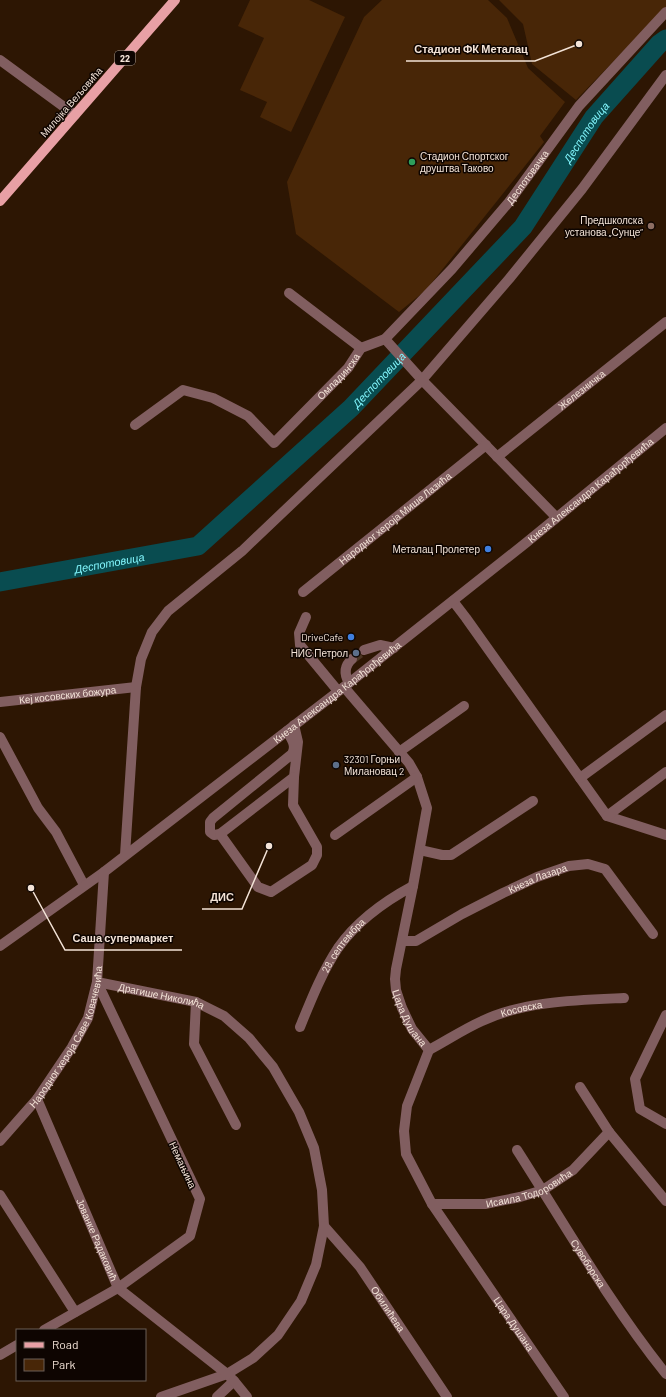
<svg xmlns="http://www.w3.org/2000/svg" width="666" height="1397" font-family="Barlow,sans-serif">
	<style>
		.green { fill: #482607 }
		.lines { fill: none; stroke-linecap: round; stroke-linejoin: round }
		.river { stroke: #094c50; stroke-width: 19 }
		.minor-tunnel { stroke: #4b3523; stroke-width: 10; stroke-dasharray: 10 5; stroke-linecap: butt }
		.minor { stroke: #815e60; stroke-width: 10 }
		.major { stroke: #e8a0a5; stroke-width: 10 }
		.leisure-dot { fill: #2e9e5b; stroke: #0e0501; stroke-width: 1.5 }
		.education-dot { fill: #8d6e63; stroke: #0e0501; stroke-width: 1.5 }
		.shop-dot { fill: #3f7fe0; stroke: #0e0501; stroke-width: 1.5 }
		.service-dot { fill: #5c6f8a; stroke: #0e0501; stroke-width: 1.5 }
		.labels { text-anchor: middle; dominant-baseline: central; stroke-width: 3; stroke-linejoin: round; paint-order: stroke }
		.shield { fill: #0e0501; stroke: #aea097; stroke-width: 1 }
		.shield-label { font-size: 9px; font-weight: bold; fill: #f3e3d7 }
		.street-label { font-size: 10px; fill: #f3e3d7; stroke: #0e0501 }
		.poi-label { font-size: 10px; fill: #f3e3d7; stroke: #0e0501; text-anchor: end }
		.water-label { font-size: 11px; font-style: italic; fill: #82f6fd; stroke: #0e0501 }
		.leader { fill: none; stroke: #f3e3d7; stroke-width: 1.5 }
		.callout-dot { fill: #f3e3d7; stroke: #0e0501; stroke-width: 1.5 }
		.callout-label { font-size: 11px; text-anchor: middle; font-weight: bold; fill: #f3e3d7; stroke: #0e0501; stroke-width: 3; stroke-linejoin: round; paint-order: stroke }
	</style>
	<rect width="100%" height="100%" fill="#2d1603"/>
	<g class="green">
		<polygon points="250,0 309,0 345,17 291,132 260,117 267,102 240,90 264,38 238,26"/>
		<polygon points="382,0 488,0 507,18 528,68 565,102 540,136 544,142 426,290 399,312 296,234 287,182 364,17"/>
		<polygon points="499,0 666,0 666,7 576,100 532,64 523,24"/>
	</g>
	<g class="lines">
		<path class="river" id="s1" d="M0 582 198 546 351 408 523 227 594 117 659 44 666 39"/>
		<polyline class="minor-tunnel" points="352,659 364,650"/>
		<g class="minor">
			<polyline points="0,60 75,115"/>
			<polyline points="289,293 361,348"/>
			<polyline points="385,339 422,380 556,517"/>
			<path id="s2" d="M135 425 183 390 213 398 248 416 274 443 348 368 361 348 385 339 452 269 509 202 579 106 666 12"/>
			<path id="s3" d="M497 457 666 322"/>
			<path id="s4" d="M303 592 486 445"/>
			<polyline points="453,601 466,618 607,816 666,835"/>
			<polyline points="306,617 299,633 300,645 338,691"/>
			<polyline points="364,650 380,645 394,648"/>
			<path d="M349 683C344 674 344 666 352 659"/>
			<path id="s5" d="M344 687 409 763 417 777 427 808 413 886 396 969 395 979 396 990 402 1008 412 1029 429 1050 407 1106 404 1131 406 1154 432 1204 564 1397"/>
			<path id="s6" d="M0 702 136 687"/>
			<path d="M287 731C291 739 297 745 292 754L213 818 210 822V832L214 835 220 834 294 777 298 742 294 725"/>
			<polyline points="0,737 38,808 56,832 84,885"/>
			<polyline points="399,752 464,706"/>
			<polyline points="580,778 666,715"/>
			<polyline points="607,816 666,772"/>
			<polyline points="220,834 258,887 271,892 312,865 317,855 317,847 293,805 294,777"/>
			<polyline points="335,835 417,777"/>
			<polyline points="420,850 442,855 451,855 533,801"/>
			<polyline points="125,855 136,687 141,659 152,632 168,611 242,551 422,380 509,279 582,189 666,75"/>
			<path id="s7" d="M402 941H416L462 914 503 893 537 877 569 866 588 864 605 869 653 934"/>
			<path id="s8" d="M0 946 104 872 344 687 527 542 666 428"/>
			<path id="s9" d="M97 982 196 1002 224 1016 249 1038 273 1067 299 1112 314 1148 322 1190 324 1226 316 1265 301 1301 278 1335 253 1358 227 1374 161 1397"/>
			<polyline points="196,1002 194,1044 236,1125"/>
			<polyline points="666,1015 635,1079 640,1109 666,1124"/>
			<path id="s10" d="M300 1027C311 1000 322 972 338 948 357 921 385 901 413 886"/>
			<path id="s11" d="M429 1050C446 1041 464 1029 482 1021 524 1001 578 1000 624 998"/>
			<polyline points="580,1087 609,1132 666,1201"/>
			<path id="s12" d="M37 1099 118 1288 227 1374 234 1381 217 1397"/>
			<path id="s13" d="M0 1141 37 1099 72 1047 88 1018 97 982 104 872"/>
			<path id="s14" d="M517 1150C565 1225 610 1304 666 1374"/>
			<polyline points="0,1195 75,1312"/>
			<path id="s15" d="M432 1204H485L520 1197 543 1190 573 1170 609 1132"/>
			<path id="s16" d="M324 1226 360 1267 447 1397"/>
			<polyline points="44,1330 118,1288 190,1236 200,1199 97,982"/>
			<polyline points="0,1355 17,1345"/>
			<polyline points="234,1381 247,1397"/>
		</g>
		<polyline class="major" points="0,201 175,0"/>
	</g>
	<circle class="leisure-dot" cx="412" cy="162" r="4"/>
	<circle class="education-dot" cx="651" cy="226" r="4"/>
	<g class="shop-dot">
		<circle cx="488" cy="549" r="4"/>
		<circle cx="351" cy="637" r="4"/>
	</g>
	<g class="service-dot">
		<circle cx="356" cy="653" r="4"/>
		<circle cx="336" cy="765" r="4"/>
	</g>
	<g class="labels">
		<rect class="shield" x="115" y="51" width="20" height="14" rx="3"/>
		<g class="shield-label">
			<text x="125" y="58">22</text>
		</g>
		<g class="street-label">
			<text transform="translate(71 102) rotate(-49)">Милојка Вељовића</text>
			<text stroke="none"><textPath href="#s2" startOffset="538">Деспотовачка</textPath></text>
			<text stroke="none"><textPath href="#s2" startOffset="260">Омладинска</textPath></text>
			<text stroke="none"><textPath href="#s3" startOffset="108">Железничка</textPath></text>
			<text stroke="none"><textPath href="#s8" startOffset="746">Кнеза Александра Карађорђевића</textPath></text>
			<text stroke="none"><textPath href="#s4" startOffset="118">Народног хероја Мише Лазића</textPath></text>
			<text stroke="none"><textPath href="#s8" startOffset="422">Кнеза Александра Карађорђевића</textPath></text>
			<text stroke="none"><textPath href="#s6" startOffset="68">Кеј косовских божура</textPath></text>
			<text stroke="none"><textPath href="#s7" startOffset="151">Кнеза Лазара</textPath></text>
			<text stroke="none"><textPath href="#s10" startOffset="93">28. септембра</textPath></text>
			<text stroke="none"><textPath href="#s9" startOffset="66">Драгише Николића</textPath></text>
			<text stroke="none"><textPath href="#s11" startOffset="102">Косовска</textPath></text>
			<text stroke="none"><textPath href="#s5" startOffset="365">Цара Душана</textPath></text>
			<text stroke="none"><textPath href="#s13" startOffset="126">Народног хероја Саве Ковачевића</textPath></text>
			<text transform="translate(183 1165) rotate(65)">Немањина</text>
			<text stroke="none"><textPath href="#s15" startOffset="100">Исаила Тодоровића</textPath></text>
			<text stroke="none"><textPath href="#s12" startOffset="153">Јованке Радаковић</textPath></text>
			<text stroke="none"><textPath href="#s14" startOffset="134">Сувоборска</textPath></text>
			<text stroke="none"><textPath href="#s16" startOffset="105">Обилићева</textPath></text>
			<text stroke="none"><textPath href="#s5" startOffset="713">Цара Душана</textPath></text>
		</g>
		<g class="poi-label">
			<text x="420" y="156" text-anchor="start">Стадион Спортског<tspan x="420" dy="12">друштва Таково</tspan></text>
			<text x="643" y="220">Предшколска<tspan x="643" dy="12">установа „Сунце”</tspan></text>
			<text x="480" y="549">Металац Пролетер</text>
			<text x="343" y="637">DriveCafe</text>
			<text x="348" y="653">НИС Петрол</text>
			<text x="344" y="759" text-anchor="start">32301 Горњи<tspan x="344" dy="12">Милановац 2</tspan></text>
		</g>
		<g class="water-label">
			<text stroke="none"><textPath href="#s1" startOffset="771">Деспотовица</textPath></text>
			<text stroke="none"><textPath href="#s1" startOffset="447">Деспотовица</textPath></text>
			<text stroke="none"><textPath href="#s1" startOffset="111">Деспотовица</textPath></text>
		</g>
	</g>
	<path class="leader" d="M579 44L535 61H406M269 846L242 909H202M31 888L65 950H182"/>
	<g class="callout-dot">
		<circle cx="579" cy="44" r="4"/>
		<circle cx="269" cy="846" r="4"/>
		<circle cx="31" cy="888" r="4"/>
	</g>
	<g class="callout-label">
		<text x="471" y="53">Стадион ФК Металац</text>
		<text x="222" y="901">ДИС</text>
		<text x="123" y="942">Саша супермаркет</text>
	</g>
	<rect x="16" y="1329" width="130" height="52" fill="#0e0501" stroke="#6a5e57"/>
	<rect x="24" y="1342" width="20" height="6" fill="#e8a0a5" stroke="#6a5e57"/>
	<text x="52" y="1349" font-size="12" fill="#f3e3d7">Road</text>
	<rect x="24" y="1359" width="20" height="12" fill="#482607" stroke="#6a5e57"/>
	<text x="52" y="1369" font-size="12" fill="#f3e3d7">Park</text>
</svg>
